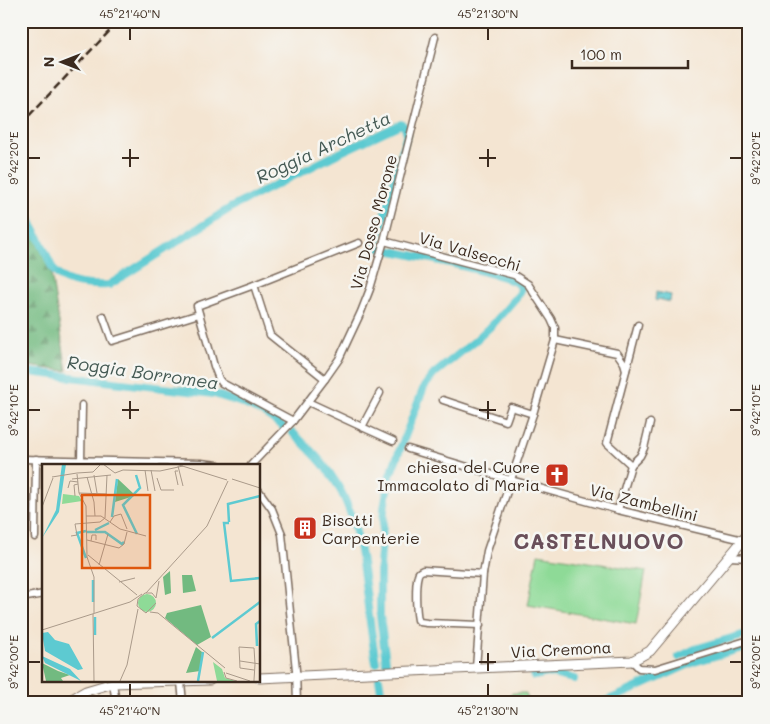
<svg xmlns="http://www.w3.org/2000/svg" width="770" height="724" font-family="Mali,sans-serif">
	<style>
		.forest { fill: url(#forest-firs); stroke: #56724f }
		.park { fill: #8eda97; stroke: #64825a }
		.water { fill: url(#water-waves); stroke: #4c7a78 }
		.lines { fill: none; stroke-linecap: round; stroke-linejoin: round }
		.canal { stroke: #5dcad1; stroke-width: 8 }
		.street-casing { stroke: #7c6b5d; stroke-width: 9 }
		.secondary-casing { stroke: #7c6b5d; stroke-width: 11 }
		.street { stroke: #fff; stroke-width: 6 }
		.secondary { stroke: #fff; stroke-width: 9 }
		.rail { stroke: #3b2a1e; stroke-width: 2.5; stroke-dasharray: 8 4; stroke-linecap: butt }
		.ticks { fill: none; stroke: #3b2a1e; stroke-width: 2 }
		.labels { text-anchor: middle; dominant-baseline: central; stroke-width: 5; stroke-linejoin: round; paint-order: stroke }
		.street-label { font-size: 16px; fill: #3b2a1e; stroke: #f6f6f2 }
		.poi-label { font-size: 16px; fill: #3b2a1e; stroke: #f6f6f2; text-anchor: end }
		.water-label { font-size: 18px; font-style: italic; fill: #455a54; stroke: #f6f6f2 }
		.district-label { font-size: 21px; font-weight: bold; letter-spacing: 1px; fill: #694f5a; stroke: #f6f6f2 }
		.inset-river { fill: none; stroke: #5dcad1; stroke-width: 2.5 }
		.inset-road { fill: none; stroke: #aa9a8a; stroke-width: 1 }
		.view { fill: #df570d; fill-opacity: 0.15; stroke: #df570d; stroke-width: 2.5 }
		.inset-edge { fill: none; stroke: #3b2a1e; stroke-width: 2.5 }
		.neatline { fill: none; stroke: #3b2a1e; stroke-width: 2 }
		.ticks-label { font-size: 12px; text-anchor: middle; fill: #3b2a1e }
	</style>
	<defs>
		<pattern id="forest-firs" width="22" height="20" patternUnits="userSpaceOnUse" patternTransform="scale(1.25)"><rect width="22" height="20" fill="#72ba80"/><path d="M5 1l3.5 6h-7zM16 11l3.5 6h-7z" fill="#5f9768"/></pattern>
		<pattern id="water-waves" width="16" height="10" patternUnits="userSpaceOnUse" patternTransform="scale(1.25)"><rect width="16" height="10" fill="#5dcad1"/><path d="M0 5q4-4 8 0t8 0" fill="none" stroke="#4ea4a9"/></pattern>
	</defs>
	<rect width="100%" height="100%" fill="#f6f6f2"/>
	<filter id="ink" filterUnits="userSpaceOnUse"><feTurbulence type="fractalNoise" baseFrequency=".02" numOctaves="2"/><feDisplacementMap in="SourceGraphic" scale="10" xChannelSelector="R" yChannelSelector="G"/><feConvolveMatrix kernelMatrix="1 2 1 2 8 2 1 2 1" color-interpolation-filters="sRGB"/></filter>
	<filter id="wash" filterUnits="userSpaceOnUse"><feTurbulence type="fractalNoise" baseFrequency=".0096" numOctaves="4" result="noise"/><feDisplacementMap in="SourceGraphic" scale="20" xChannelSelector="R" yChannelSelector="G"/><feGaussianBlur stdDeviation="1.12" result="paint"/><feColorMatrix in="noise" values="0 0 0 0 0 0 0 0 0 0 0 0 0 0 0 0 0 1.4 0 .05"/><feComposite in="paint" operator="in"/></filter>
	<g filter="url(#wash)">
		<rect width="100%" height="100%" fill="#f4e5d2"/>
		<polygon class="forest" points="21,204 51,273 67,371 21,365"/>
		<g class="park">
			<polygon points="538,554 646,571 636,624 528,605"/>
			<polygon points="513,693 526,693 529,703 504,703 503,698"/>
		</g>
		<polygon class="water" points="656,292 671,295 670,302 658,299 657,301 655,300"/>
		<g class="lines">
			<g class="canal">
				<path d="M21 198C27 214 35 229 42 245 47 253 49 265 56 273 67 285 93 286 109 285L232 207 335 155 401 124 405 127 407 133 376 246 382 249C416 256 449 262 481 271 495 275 510 277 521 286L520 293 494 323 476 340 434 374 424 387 389 478 384 509 380 567V616L386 662"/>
				<polyline points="21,371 214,394 242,403 266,414 283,427"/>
				<path d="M293 433C315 454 334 473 346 502 358 530 362 561 366 591 369 615 372 639 376 663"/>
				<polyline points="679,657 695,649 749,633"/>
				<polyline points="534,676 548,673 574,679"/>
				<polyline points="379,679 383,703"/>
				<polyline points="393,701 394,703"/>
				<polyline points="601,703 625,693 694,662 749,646"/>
			</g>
		</g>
	</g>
	<g filter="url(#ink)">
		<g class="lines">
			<g class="street-casing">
				<g id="street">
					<polyline points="384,241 514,275 528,284 551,319 555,328 555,340 533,414 487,551 483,574 476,668"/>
					<polyline points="254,285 270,335 325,379"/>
					<polyline points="103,316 112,341 199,314"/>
					<polyline points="555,340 617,353 624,363 626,370"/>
					<polyline points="443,400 506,421 511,407 533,414"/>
					<polyline points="308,402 362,427 393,441"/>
					<polyline points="293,421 222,383 219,379 214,366 197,306 254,285 359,243"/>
					<polyline points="362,427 380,393"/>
					<polyline points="408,449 511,480 618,510 743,540"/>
					<polyline points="21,459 201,463 218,465"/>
					<polyline points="81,460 82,405"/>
					<polyline points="251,465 293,421 325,379 339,359 361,312 370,289 384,241 435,37"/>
					<polyline points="631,465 607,443 638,325"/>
					<polyline points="259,491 272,509 282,534 296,670 297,703"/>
					<polyline points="618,510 631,465 640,456 644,448 650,423"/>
					<polyline points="35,537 36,459"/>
					<polyline points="729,557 749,558"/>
					<polyline points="21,598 44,594"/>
					<path d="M480 625 427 623 420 622 418 620C416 610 415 585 418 575 419 571 420 572 423 570L483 574"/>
					<polyline points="632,661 639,668 655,669 749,640"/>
					<polyline points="181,682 183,703"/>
					<polyline points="113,683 116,703"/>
				</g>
			</g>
			<g class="secondary-casing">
				<g id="secondary">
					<polyline points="259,678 632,661 650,651 749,533"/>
					<polyline points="65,703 86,691 113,683 210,680"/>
				</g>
			</g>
			<use href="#street" class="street"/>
			<use href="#secondary" class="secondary"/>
			<polyline class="rail" points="21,124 119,21"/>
		</g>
	</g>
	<path class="ticks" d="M130 28V40M488 28V40M130 149V167M488 149V167M28 158H40M122 158H139M479 158H496M730 158H742M130 401V419M488 401V419M28 410H40M122 410H139M479 410H496M730 410H742M488 653V671M28 662H40M479 662H496M730 662H742M130 684V696M488 684V696"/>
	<defs>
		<g id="church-square" transform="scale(1.25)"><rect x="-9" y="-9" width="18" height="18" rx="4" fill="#c8321e" stroke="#f6f6f2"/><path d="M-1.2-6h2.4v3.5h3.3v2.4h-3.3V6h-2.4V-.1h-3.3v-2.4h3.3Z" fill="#fff"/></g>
		<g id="building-square" transform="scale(1.25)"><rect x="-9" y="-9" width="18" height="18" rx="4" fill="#c8321e" stroke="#f6f6f2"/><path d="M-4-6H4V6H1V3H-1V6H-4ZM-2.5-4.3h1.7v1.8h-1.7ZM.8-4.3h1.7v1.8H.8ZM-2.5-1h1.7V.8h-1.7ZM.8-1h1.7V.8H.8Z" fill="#fff"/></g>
	</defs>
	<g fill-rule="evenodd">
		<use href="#church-square" x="557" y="475"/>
		<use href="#building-square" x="305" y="528"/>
	</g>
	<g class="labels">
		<g class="street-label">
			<text transform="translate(373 222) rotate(-75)">Via Dosso Morone</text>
			<text transform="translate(470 251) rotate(16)">Via Valsecchi</text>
			<text transform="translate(644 502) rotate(14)">Via Zambellini</text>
			<text transform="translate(561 649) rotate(-3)">Via Cremona</text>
		</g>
		<g class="poi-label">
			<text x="540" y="466">chiesa del Cuore<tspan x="540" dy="18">Immacolato di Maria</tspan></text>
			<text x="322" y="519" text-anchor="start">Bisotti<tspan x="322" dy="18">Carpenterie</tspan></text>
		</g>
		<g class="water-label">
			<text transform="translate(323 147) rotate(-25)">Roggia Archetta</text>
			<text transform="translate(143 372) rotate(8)">Roggia Borromea</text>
		</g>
		<g class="district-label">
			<text x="599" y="540">CASTELNUOVO</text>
		</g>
	</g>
	<g transform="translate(42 464)">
		<rect width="218" height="218" fill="#f4e5d2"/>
		<path d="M96 139a9 9 0 1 1 18 0a9 9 0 1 1-18 0ZM171 198 180 205 183 214 194 217H175Z" fill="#8eda97"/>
		<path d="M76 15 93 31 92 32 73 38ZM128 107 129 129 123 131 121 113ZM140 111H150L154 127 141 129ZM159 141 169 173 155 181 123 154 125 149ZM154 183 160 188 158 207 144 209ZM0 199 16 207 28 211 19 214 21 217H4Z" fill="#72ba80"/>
		<path d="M21 30 37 32 40 37 20 40Z" fill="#8eda97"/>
		<path d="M20 0H24L17 48 0 74 14 46ZM6 168 13 176 27 180 41 205 36 206 3 187 0 169ZM0 192 28 205 39 217 3 199Z" fill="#5dcad1"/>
		<path class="inset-river" d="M94 11 98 24 81 41 95 70M70 53 75 15M187 58 186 40 218 32M187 59H182L189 117 218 114M53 66 67 59M44 67 35 69 44 94M45 68H63L80 80 82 78M51 116V138M53 171V153M170 174 218 138M215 182 214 160 218 157M156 217 161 188"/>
		<path class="inset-road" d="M61 0 73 9 81 6 118 7 141 2M134 0 185 16M136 2 141 22M103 6 106 27M109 6 113 27M35 9 51 8 59 0M35 10 37 29 44 42 45 93 52 113V149M52 11 55 29M10 13 35 9M45 13 52 38 53 52M115 14 119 26H132M30 15 69 11M190 15 218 24M136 21 133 7H136M26 24 28 17 36 18M37 29 65 30M33 32 32 21 36 20M0 43 11 14M44 52H59L78 65 104 72M68 58 72 52 79 50 85 65M29 72 35 71 33 60 58 58 63 54 65 11M45 76 77 84 82 80 85 68M49 77 50 71H54V76M46 91 95 131M57 101 66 70M77 118 93 114M104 129 165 62 186 17M114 134 110 129H103L96 135 95 142 104 149 114 139M114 134 117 117M108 148 116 149 183 204M51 150 52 217M0 166 88 138 100 130M198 197 218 200M182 208 184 214 195 217M184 209 208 217M78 217 85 201 96 145M212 217V216L213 200 212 184 197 183 198 204 212 206"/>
		<path class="view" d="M40 31H108V104H40Z"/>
		<rect width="218" height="218" class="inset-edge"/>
	</g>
	<rect width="770" height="724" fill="none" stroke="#f6f6f2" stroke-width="55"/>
	<g transform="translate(62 62) rotate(270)" stroke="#f6f6f2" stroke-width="4" paint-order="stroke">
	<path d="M0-4L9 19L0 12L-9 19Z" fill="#3b2a1e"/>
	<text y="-8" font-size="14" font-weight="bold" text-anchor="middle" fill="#3b2a1e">N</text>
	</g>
	<path d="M572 60v8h116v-8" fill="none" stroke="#3b2a1e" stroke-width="2.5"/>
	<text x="580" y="60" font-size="15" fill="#3b2a1e" stroke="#f6f6f2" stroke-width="4" paint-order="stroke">100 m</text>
	<rect x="28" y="28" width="714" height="668" class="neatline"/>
	<g class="ticks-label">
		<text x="130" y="18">45°21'40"N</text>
		<text x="488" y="18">45°21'30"N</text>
		<text transform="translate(756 158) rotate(-90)" y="4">9°42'20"E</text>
		<text transform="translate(14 158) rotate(-90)" y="4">9°42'20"E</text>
		<text transform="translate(756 410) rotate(-90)" y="4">9°42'10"E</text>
		<text transform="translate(14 410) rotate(-90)" y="4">9°42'10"E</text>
		<text transform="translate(756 662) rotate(-90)" y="4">9°42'00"E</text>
		<text transform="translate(14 662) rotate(-90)" y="4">9°42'00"E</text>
		<text x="130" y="715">45°21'40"N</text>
		<text x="488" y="715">45°21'30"N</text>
	</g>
</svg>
